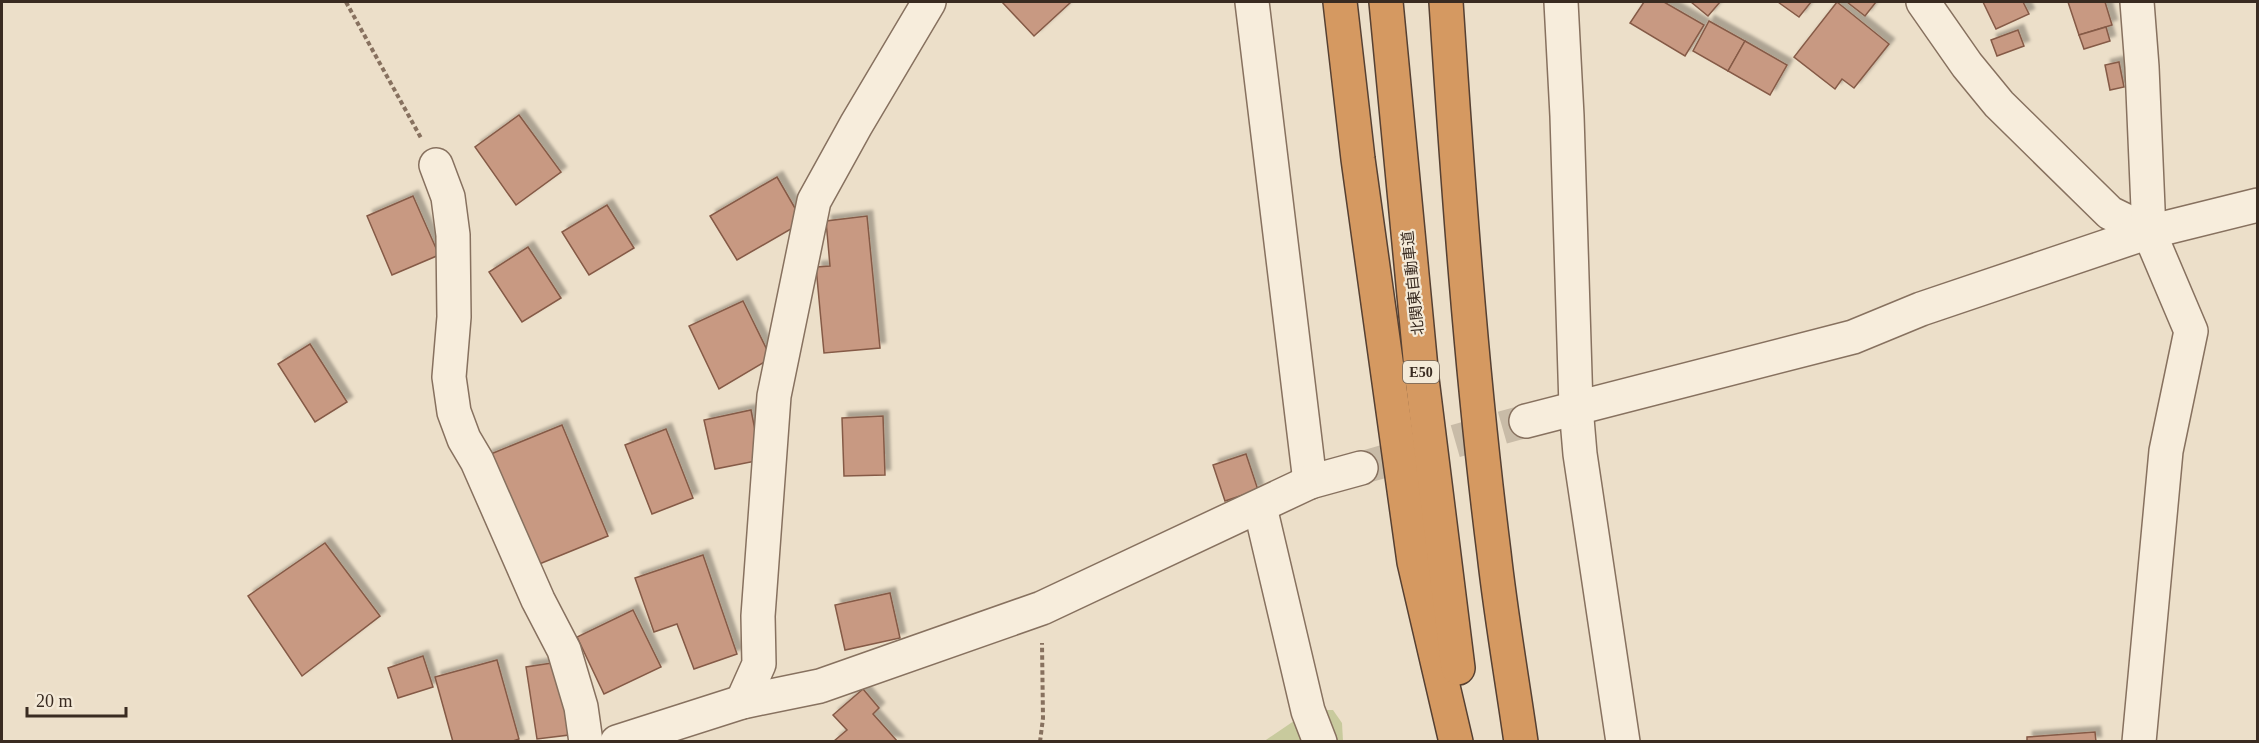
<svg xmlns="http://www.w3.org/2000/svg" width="2259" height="743" font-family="'Times New Roman','Noto Sans JP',serif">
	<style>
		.green { fill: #c8ca9d }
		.building { fill: #c89982; stroke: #855a46; stroke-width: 1.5; filter: url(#shadow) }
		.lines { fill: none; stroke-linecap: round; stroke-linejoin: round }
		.street-tunnel { stroke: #c8bba7; stroke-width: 33; stroke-dasharray: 33 16; stroke-linecap: butt }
		.street-casing { stroke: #87715f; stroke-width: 36 }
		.highway-casing { stroke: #564032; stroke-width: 36 }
		.path { stroke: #87715f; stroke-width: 4; stroke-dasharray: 4.5 3; stroke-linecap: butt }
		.street { stroke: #f7eddc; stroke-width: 33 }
		.highway { stroke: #d59961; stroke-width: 33 }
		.labels { text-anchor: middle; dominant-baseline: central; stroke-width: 4.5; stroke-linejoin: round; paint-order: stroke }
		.shield { fill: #f4ead8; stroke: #716458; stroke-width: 1.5 }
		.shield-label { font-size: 14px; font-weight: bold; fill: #392b21 }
		.street-label { font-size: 15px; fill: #392b21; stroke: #f4ead8 }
	</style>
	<defs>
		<filter id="shadow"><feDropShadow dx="5.5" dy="-5.5" stdDeviation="1.5" flood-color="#0004"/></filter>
	</defs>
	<rect width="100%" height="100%" fill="#ecdfc9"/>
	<polygon class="green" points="1310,710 1333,710 1342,723 1343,741 1263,742"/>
	<g class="building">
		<polygon points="1002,2 1071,2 1034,36"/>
		<polygon points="1644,2 1664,2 1704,25 1685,56 1630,23"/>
		<polygon points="1691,2 1720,2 1708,16"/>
		<polygon points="1778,2 1811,2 1799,17"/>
		<polygon points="1837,2 1889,44 1854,88 1842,79 1835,89 1794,57"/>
		<polygon points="1847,2 1876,2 1865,16"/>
		<polygon points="1983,2 2023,2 2029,14 1996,29"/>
		<polygon points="2068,2 2105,2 2112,25 2079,35"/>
		<polygon points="1709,21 1745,41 1728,71 1693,51"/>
		<polygon points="2106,27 2110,41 2084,49 2079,35"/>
		<polygon points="2018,30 2024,46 1997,56 1991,40"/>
		<polygon points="1745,41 1787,65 1770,95 1728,71"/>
		<polygon points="2119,62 2124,87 2110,90 2105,65"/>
		<polygon points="519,115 561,172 516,205 475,147"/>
		<polygon points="777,177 803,222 737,260 710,216"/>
		<polygon points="413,196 439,255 392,275 367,216"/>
		<polygon points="607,205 634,248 589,275 562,232"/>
		<polygon points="867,216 880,348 824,353 816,267 830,266 826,221"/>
		<polygon points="528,247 561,298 522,322 489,272"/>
		<polygon points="743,301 771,358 719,389 689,326"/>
		<polygon points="310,344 347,402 315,422 278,364"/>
		<polygon points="751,410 761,460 715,469 704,420"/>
		<polygon points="883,416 885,475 844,476 842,418"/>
		<polygon points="562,425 608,536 532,567 486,456"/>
		<polygon points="666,429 693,498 652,514 625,445"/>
		<polygon points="1246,454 1258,490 1225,501 1213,465"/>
		<polygon points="325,543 380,616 302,676 248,596"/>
		<polygon points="703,555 737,654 694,669 677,624 654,632 635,578"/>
		<polygon points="890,593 900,638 845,650 835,605"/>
		<polygon points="633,610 661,667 604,694 577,637"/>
		<polygon points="423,656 433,687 398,698 388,668"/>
		<polygon points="497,660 519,739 510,742 453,742 435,677"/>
		<polygon points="558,662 569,735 537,739 526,667"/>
		<polygon points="863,689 879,708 873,714 898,742 834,741 847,730 833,715"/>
		<polygon points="2095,732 2096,742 2027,742 2027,737"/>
	</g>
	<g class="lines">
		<polyline class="street-tunnel" points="1361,468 1526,421"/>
		<g class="street-casing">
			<g id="street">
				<polyline points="1252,2 1310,482"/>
				<polyline points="1561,2 1567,116 1576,407 1580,454 1623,742"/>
				<polyline points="1923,2 1967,65 1999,104 2110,213 2149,232"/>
				<polyline points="2137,2 2142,67 2149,232 2191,331 2166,451 2139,742"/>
				<polyline points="436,165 448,197 453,235 454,317 449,377 454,412 464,439 477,461 538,600 564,650 581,707 586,742"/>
				<polyline points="1526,421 1853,337 1921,309 2149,232 2258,205"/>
				<polyline points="1260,507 1308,711 1320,742"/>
				<polyline points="742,702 759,664 758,616 774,396 814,201 856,125 929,2"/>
				<polyline points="617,742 742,702 820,686 1042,608 1310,482 1361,468"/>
			</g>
		</g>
		<g class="highway-casing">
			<g id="highway">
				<polyline points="1340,2 1358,159 1414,562 1456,742"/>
				<polyline points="1386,2 1422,379 1458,668"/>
				<path d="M1446 2C1458 185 1471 370 1494 553 1501 616 1512 679 1521 742"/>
			</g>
		</g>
		<g class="path">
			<polyline points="346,2 421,138"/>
			<polyline points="1040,742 1043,718 1042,643"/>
		</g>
		<use href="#street" class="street"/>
		<use href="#highway" class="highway"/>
	</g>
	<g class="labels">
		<rect class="shield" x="1403" y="361" width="36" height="22" rx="4.5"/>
		<g class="shield-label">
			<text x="1421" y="372">E50</text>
		</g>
		<g class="street-label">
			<text transform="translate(1413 283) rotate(-96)">北関東自動車道</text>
		</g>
	</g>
	<rect width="2259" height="743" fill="none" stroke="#392b21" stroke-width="6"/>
	<path d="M27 707v9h99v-9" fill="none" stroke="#392b21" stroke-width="3"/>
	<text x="36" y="707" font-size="18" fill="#392b21" stroke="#f4ead8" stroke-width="4.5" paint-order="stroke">20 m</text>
</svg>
